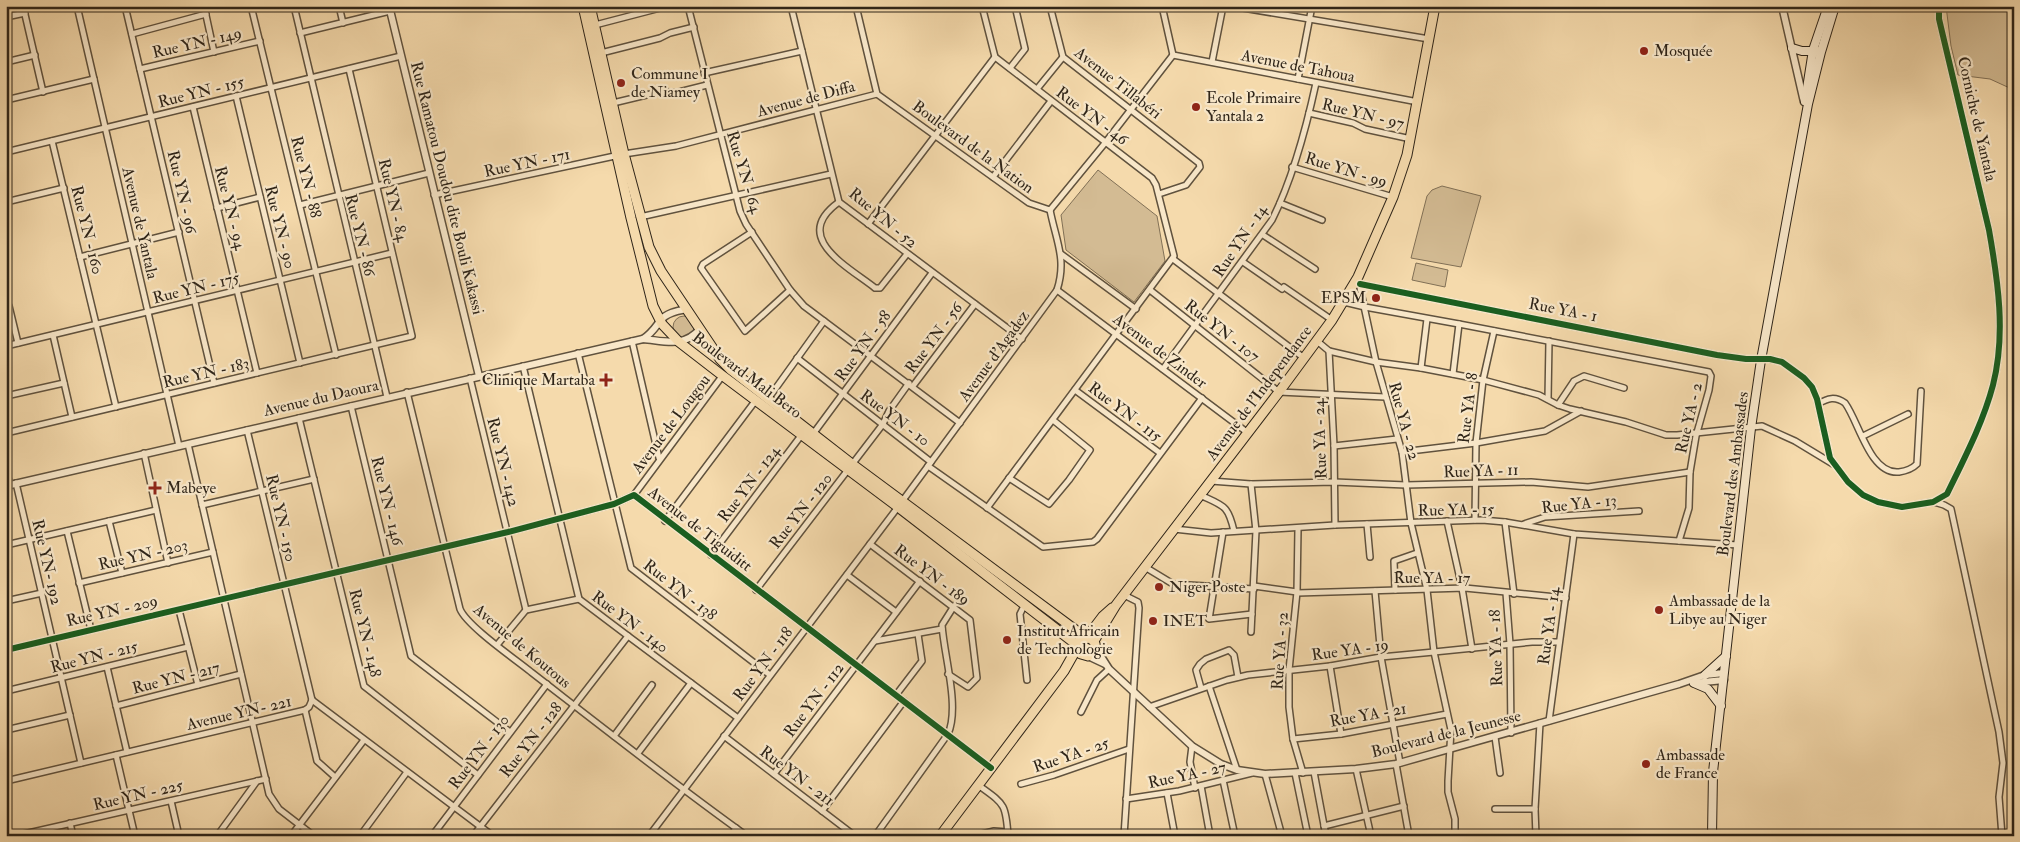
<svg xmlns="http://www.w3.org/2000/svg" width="2020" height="842" font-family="'IM FELL Double Pica',serif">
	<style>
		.green { fill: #d3bb93; stroke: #817056 }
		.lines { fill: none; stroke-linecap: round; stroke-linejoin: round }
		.minor-casing { stroke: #60523e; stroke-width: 8 }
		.tertiary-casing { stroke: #60523e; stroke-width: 9 }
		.secondary-casing { stroke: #2f2519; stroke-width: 10 }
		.primary-casing { stroke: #2f2519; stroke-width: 11 }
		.trunk-casing { stroke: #2f2519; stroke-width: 11 }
		.minor { stroke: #f8e7c9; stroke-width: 5 }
		.tertiary { stroke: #f8e7c9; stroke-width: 6 }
		.secondary { stroke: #f8e7c9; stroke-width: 8 }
		.primary { stroke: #f5daac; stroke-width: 9 }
		.trunk { stroke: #f5daac; stroke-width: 9 }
		.cycleway-casing { stroke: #f8e7c9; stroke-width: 9 }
		.cycleway { stroke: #1b5e20; stroke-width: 6 }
		.poi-dot { fill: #8f2418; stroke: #f8e7c9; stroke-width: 2 }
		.labels { text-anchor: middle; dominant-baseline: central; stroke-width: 4.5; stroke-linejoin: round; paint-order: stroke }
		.street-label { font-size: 16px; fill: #2f2519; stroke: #f8e7c9 }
		.poi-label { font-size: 16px; fill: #2f2519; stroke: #f8e7c9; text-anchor: start }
	</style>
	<rect width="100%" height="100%" fill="#f5daac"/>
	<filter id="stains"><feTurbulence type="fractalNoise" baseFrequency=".004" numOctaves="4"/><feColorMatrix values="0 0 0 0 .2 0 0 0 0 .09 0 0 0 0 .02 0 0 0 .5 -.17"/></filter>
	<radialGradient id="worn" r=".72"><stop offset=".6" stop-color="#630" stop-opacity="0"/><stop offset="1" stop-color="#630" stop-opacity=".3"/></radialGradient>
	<g class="green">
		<polygon points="1946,6 2014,6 2014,90 1990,79 1958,75 1951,46"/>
		<polygon points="1098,170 1157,216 1165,261 1134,302 1066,250 1061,215"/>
		<polygon points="1442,186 1481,196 1461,267 1411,258 1427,196 1432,190"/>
		<polygon points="1416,263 1448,270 1445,287 1412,280"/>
		<circle cx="684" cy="327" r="11"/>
	</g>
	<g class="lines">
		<g class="minor-casing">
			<g id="minor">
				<polyline points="23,6 43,92"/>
				<polyline points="77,6 179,446"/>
				<polyline points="125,6 214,383"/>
				<polyline points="204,6 214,52"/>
				<polyline points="251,6 336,355"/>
				<polyline points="294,6 387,397"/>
				<polyline points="339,6 343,23"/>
				<polyline points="688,6 740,211 746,224 790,290 804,306 960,423"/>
				<polyline points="791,6 839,202 1022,339"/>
				<polyline points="856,6 877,94 1029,203 1050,210"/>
				<polyline points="982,6 995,57 1152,178 1156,185 1174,256 987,508"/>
				<polyline points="1050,6 1063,57 1199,163 1200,167 1186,185 1159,194"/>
				<polyline points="1162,6 1173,55"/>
				<polyline points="1231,6 1429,39"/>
				<polyline points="6,17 25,13"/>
				<polyline points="595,25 668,6"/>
				<polyline points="300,33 390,11"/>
				<polyline points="132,34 206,14"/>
				<polyline points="601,53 660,38 670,33 694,27"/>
				<polyline points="1173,55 1418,102"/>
				<polyline points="6,62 35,55"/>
				<polyline points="1212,62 1223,6"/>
				<polyline points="1010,68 1025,49 1015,6"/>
				<polyline points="140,69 260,41"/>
				<polyline points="704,73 802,51"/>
				<polyline points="1298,79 1312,6"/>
				<polyline points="1037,89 1063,57"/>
				<polyline points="236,96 300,363"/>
				<polyline points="6,100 94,79"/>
				<polyline points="613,103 663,91 675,93 707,85"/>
				<polyline points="193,107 257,373"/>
				<polyline points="1309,113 1353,123 1365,129 1411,139"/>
				<polyline points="52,141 116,407"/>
				<polyline points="6,152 401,56"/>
				<polyline points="1292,167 1393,197"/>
				<polyline points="993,177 1051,101"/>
				<polyline points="434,195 624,154 676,146 877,94"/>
				<polyline points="6,202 64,188"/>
				<path d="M839 202C790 237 847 266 875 288H880L907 254"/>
				<polyline points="1280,203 1322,220"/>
				<polyline points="300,205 429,173"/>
				<polyline points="217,208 260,197"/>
				<polyline points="1050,210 1105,143 1173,55"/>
				<polyline points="640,217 831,174"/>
				<polyline points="868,224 995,57"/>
				<polyline points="752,232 703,264 701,268 745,331 790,290"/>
				<polyline points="1263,235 1315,269"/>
				<polyline points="1061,254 1136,309"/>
				<polyline points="80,257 179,232"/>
				<polyline points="1173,259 1304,358"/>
				<polyline points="1243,262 1282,289"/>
				<polyline points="1359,283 1376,362 1402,452 1411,523 1427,590 1434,652 1451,730 1448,781 1448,792 1455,819 1455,836"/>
				<path d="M1360 284 1717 355 1746 359H1770L1782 362 1804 378 1812 387 1817 399 1830 458 1848 482 1863 495 1878 502 1902 507 1933 502 1947 494C1964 459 1983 423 1993 385 2006 334 1998 281 1989 230L1939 19V6"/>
				<polyline points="1284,287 1332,320"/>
				<polyline points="1057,290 1248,433"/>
				<polyline points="1150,290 1279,392 1385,397"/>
				<polyline points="1344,302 1365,307 1459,324 1709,372 1711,376 1709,390 1696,436 1690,472 1689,508 1679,541"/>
				<polyline points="9,306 18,343"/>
				<polyline points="53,335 72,417"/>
				<polyline points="632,341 659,458"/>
				<polyline points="1317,341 1329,351 1376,362 1421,368 1483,380 1539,395 1558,405 1570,409 1626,422 1666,435 1677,435 1762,426 1795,441 1833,464"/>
				<polyline points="6,346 392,253"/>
				<polyline points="1329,351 1334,446 1335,525"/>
				<polyline points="578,353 631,568 770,675"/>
				<polyline points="797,358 931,462"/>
				<polyline points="523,366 579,599 628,636 738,718"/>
				<polyline points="1421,368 1427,319"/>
				<path d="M1163 369 1272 220C1293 178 1306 129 1316 83"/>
				<polyline points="1453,374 1459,324"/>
				<polyline points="470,378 526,610"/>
				<polyline points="913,386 975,304"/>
				<polyline points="1075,390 1160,453"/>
				<path d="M407 392 460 609C467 626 515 659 531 672 602 727 673 783 747 836"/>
				<polyline points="6,396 64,383"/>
				<polyline points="768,399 824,321"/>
				<polyline points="1548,399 1549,341"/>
				<path d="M1818 404C1828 398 1835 396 1845 403 1859 422 1870 475 1899 472 1906 471 1912 469 1917 464L1921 391"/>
				<polyline points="1558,405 1574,381 1584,376 1624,388"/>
				<polyline points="351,406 411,656 510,732"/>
				<polyline points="299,418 364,686 478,775"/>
				<polyline points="247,430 312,700"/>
				<polyline points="6,433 412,336 349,69"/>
				<polyline points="813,434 932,273"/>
				<polyline points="1863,436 1908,414"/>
				<polyline points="188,444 269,794 279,809 314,836"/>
				<polyline points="1334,446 1397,439"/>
				<polyline points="1402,452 1476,443 1545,431 1581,411"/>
				<polyline points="144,453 168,563"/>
				<polyline points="928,466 1043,547 1093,542 1097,539 1202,398"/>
				<polyline points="6,470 10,485"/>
				<polyline points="1009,478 1049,504 1069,480 1090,450 1053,420"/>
				<polyline points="1211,481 1251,484 1334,482 1406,485 1531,482 1588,487 1690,472"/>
				<polyline points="16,483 81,763"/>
				<polyline points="1251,484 1256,531 1251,632"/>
				<polyline points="634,495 723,375"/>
				<path d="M1200 495C1224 506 1228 505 1234 531"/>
				<polyline points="1934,502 1944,505 1951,509 1999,732 2003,763 1999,797 2002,836"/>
				<polyline points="202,505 314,479"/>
				<polyline points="1475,520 1476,443 1483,380 1494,331"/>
				<polyline points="109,521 122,573"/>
				<polyline points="665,521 756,400"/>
				<polyline points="1447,521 1462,588 1472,649"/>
				<polyline points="1505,522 1514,594"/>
				<polyline points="1367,524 1370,557"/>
				<polyline points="1524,524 1545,517 1639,511"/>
				<polyline points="1174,529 1211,533 1335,525 1482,520 1505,522 1574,534 1738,545"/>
				<polyline points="1298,529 1297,592 1289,670 1289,707 1293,739 1303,773"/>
				<polyline points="67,531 91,630"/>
				<polyline points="1223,532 1209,619 1252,614"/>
				<polyline points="870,544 970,620 977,678 968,687 948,674"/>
				<polyline points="6,545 156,510"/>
				<polyline points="711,555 803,433"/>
				<polyline points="1145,567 1173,584 1254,589"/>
				<polyline points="847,575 896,612"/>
				<polyline points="79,583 213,552"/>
				<polyline points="1254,586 1297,592"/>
				<polyline points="756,590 883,424 889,411 909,383"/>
				<polyline points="1395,590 1394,561 1417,553"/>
				<polyline points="1375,591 1381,657 1400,763"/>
				<polyline points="1297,593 1465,588 1566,598"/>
				<polyline points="1506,593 1510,644 1511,733"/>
				<polyline points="6,601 42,593"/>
				<polyline points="1025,604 1020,614 1027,680"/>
				<polyline points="179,610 198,685"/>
				<polyline points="875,641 942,629"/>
				<polyline points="497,645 526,610 579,599"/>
				<polyline points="6,650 508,532 614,504 634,495 991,768"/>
				<polyline points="1330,666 1341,734"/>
				<polyline points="107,667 127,752"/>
				<polyline points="1209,686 1237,770"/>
				<polyline points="1201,688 1196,670 1200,664 1206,659 1229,650 1234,655 1238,677"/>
				<polyline points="6,691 188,647"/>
				<polyline points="896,695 922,661 918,634"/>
				<polyline points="312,700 493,836"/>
				<polyline points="116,706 241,674"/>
				<polyline points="1149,707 1227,680 1248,675 1330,666 1381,657 1434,652 1532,642 1559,642"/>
				<polyline points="305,710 317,761 335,777"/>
				<polyline points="1081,712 1097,680 1109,669"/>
				<polyline points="1549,721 1574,534"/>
				<polyline points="6,730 70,715"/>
				<polyline points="614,736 652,685"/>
				<polyline points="724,736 855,836"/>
				<polyline points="1495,737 1500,773"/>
				<polyline points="1293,739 1341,734 1447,714"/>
				<polyline points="1192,746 1190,762 1195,788"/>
				<polyline points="638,753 691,683"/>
				<polyline points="116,755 135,836"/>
				<polyline points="1396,764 1409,836"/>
				<polyline points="1356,769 1371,836"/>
				<polyline points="1314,772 1326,836"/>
				<polyline points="1295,773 1308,836"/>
				<polyline points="774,774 920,581"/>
				<polyline points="1265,774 1282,836"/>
				<polyline points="1223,780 1235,836"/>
				<polyline points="6,781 305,710 309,707 312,700"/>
				<polyline points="1021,784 1054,775 1129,749"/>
				<path d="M978 785C1004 804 1006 803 1008 836"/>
				<polyline points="1201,786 1210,836"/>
				<polyline points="1167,793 1175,836"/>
				<polyline points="1126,799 1179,791 1252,773"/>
				<polyline points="171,801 179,836"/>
				<polyline points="1495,809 1535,809"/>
				<polyline points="822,811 904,701"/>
				<polyline points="70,823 73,836"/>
				<polyline points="1324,826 1404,806"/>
				<polyline points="15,836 266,779"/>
				<polyline points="217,836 257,781"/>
				<polyline points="291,836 364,740"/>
				<polyline points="360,836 407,772"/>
				<polyline points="432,836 547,684"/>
				<polyline points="473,836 628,636"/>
				<path d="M649 836 898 507 1057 290C1067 259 1056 241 1050 210"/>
				<polyline points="731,836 736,828"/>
				<path d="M875 836 948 734C960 707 944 656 942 625L954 606"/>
				<polyline points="974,836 994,831 1008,832"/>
				<polyline points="1124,836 1139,608 1138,602 1124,595"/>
				<polyline points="1536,836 1535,809 1540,723"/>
			</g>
		</g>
		<g class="tertiary-casing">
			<g id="tertiary">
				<polyline points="389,6 479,376"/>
				<polyline points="1782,6 1804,102"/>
				<path d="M643 339C665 341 684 348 700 329"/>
				<path d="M6 486 643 339C652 333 654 329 660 321 666 313 677 311 687 309"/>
				<polyline points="1095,647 1109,669 1192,746 1221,764 1237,770 1265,774 1356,769 1396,764 1679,684 1705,675 1724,673"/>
				<polyline points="1088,656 1105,664"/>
				<polyline points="1693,683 1724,680"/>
			</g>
		</g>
		<g class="secondary-casing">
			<g id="secondary">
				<polyline points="1792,48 1802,51 1817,51"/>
				<polyline points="1805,101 1813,50 1828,6"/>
				<polyline points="1705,675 1726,656"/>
				<polyline points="1694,683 1708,689 1721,706"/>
				<polyline points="1712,836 1713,772 1751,428 1761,360 1808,104 1821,52 1835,6"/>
			</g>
		</g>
		<g class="primary-casing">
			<g id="primary">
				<polyline points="583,6 631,218 653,306 662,324 679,342 723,376 898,507 1077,645"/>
				<polyline points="590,6 624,154 649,247 661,271 720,359 731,370 852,464 1085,637"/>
			</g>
		</g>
		<g class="trunk-casing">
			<g id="trunk">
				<polyline points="1087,637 1103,616 1112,608"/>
				<polyline points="1094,641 1116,605 1279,392 1332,320 1358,277 1393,197 1407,155 1435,6"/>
				<path d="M940 836 1064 671 1077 648 1079 641 1088 638C1095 640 1097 645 1094 652L1088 656 1081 654 1077 648"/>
			</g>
		</g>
		<use href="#minor" class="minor"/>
		<use href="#tertiary" class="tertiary"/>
		<use href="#secondary" class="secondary"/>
		<use href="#primary" class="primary"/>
		<use href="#trunk" class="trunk"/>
		<g class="cycleway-casing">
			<g id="cycleway">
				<path d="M1360 284 1717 355 1746 359H1770L1782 362 1804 378 1812 387 1817 399 1830 458 1848 482 1863 495 1878 502 1902 507 1933 502 1947 494C1964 459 1983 423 1993 385 2006 334 1998 281 1989 230L1939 19V6"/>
				<polyline points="6,650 508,532 614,504 634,495 991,768"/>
			</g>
		</g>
		<use href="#cycleway" class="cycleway"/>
	</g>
	<g class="poi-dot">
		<circle cx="1644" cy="51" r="5"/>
		<circle cx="621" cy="83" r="5"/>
		<circle cx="1196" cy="107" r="5"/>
		<circle cx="1376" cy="298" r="5"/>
		<path d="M603.5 372.5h5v5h5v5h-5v5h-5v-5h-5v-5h5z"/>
		<path d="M152.5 480.5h5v5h5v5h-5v5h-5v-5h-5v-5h5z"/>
		<circle cx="1159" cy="587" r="5"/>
		<circle cx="1659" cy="610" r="5"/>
		<circle cx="1153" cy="621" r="5"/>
		<circle cx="1007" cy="640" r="5"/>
		<circle cx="1646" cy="764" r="5"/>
	</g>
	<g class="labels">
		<g class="street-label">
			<text transform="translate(197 43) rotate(-13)">Rue YN - 149</text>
			<text transform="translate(1298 66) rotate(11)">Avenue de Tahoua</text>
			<text transform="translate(1118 83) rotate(38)">Avenue Tillabéri</text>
			<text transform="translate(201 92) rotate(-14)">Rue YN - 155</text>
			<text transform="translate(806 99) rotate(-15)">Avenue de Diffa</text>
			<text transform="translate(1363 114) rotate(14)">Rue YN - 97</text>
			<text transform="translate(1092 116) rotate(37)">Rue YN - 46</text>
			<text transform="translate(1977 119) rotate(77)">Corniche de Yantala</text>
			<text transform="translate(973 147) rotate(36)">Boulevard de la Nation</text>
			<text transform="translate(527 163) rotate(-12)">Rue YN - 171</text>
			<text transform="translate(1346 170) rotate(17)">Rue YN - 99</text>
			<text transform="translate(744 172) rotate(73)">Rue YN - 64</text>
			<text transform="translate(306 177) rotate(76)">Rue YN - 88</text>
			<text transform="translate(447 188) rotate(76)">Rue Ramatou Doudou dite Bouli Kakassi</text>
			<text transform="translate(182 192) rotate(77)">Rue YN - 96</text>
			<text transform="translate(393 200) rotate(77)">Rue YN - 84</text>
			<text transform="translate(230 208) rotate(76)">Rue YN - 94</text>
			<text transform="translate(883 218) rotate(40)">Rue YN - 52</text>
			<text transform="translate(140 223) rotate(77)">Avenue de Yantala</text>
			<text transform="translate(280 227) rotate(76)">Rue YN - 90</text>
			<text transform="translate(87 230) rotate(76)">Rue YN - 160</text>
			<text transform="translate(360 235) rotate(76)">Rue YN - 86</text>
			<text transform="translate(1240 241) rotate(-56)">Rue YN - 14</text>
			<text transform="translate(196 288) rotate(-14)">Rue YN - 175</text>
			<text transform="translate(1563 310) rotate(11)">Rue YA - 1</text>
			<text transform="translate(1222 331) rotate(38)">Rue YN - 107</text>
			<text transform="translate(934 338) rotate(-53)">Rue YN - 56</text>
			<text transform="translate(863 346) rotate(-54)">Rue YN - 58</text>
			<text transform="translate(1160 351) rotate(37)">Avenue de Zinder</text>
			<text transform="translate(994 356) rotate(-54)">Avenue d'Agadez</text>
			<text transform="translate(206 373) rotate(-13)">Rue YN - 183</text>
			<text transform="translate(747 375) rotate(37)">Boulevard Mali Bero</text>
			<text transform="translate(1259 393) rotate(-53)">Avenue de l'Independance</text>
			<text transform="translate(321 398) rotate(-13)">Avenue du Daoura</text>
			<text transform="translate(1468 408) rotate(-83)">Rue YA - 8</text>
			<text transform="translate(1125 412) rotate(37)">Rue YN - 115</text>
			<text transform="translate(895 418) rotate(37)">Rue YN - 10</text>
			<text transform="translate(1689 418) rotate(-77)">Rue YA - 2</text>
			<text transform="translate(1404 421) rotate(75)">Rue YA - 22</text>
			<text transform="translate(671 424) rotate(-53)">Avenue de Lougou</text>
			<text transform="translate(1320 439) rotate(-92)">Rue YA - 24</text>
			<text transform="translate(503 462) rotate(76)">Rue YN - 142</text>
			<text transform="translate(1481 471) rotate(-2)">Rue YA - 11</text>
			<text transform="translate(1733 474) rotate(-83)">Boulevard des Ambassades</text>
			<text transform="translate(749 484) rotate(-53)">Rue YN - 124</text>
			<text transform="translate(387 501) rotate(76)">Rue YN - 146</text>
			<text transform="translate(1579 504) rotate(-6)">Rue YA - 13</text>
			<text transform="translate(1456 510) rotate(-1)">Rue YA - 15</text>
			<text transform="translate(801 511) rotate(-52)">Rue YN - 120</text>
			<text transform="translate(281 518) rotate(77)">Rue YN - 150</text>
			<text transform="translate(700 529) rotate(38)">Avenue de Tiguiditt</text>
			<text transform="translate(143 555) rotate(-13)">Rue YN - 203</text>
			<text transform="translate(47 562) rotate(77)">Rue YN- 192</text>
			<text transform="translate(932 575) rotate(37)">Rue YN - 189</text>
			<text x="1432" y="578">Rue YA - 17</text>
			<text transform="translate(680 590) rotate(38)">Rue YN - 138</text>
			<text transform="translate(112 611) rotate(-13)">Rue YN - 209</text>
			<text transform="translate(630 622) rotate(37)">Rue YN - 140</text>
			<text transform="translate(1549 626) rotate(-82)">Rue YA - 14</text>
			<text transform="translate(365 633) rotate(76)">Rue YN - 148</text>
			<text transform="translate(522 646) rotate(40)">Avenue de Koutous</text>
			<text transform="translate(1496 648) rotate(-92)">Rue YA - 18</text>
			<text transform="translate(1350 650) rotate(-8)">Rue YA - 19</text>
			<text transform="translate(1280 651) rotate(-86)">Rue YA - 32</text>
			<text transform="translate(94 657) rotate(-14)">Rue YN - 215</text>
			<text transform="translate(763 664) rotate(-53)">Rue YN - 118</text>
			<text transform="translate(176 678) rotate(-14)">Rue YN - 217</text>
			<text transform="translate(814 700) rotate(-53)">Rue YN - 112</text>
			<text transform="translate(239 713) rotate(-13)">Avenue YN- 221</text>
			<text transform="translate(1368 715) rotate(-10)">Rue YA - 21</text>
			<text transform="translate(1446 734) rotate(-14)">Boulevard de la Jeunesse</text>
			<text transform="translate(531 740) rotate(-52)">Rue YN - 128</text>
			<text transform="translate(479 752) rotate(-53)">Rue YN - 130</text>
			<text transform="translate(1071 755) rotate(-19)">Rue YA - 25</text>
			<text transform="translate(1187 775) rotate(-12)">Rue YA - 27</text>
			<text transform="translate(797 776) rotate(37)">Rue YN - 211</text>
			<text transform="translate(138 795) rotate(-13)">Rue YN - 225</text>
		</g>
		<g class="poi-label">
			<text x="1654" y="51">Mosquée</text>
			<text x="631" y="74">Commune I<tspan x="631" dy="18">de Niamey</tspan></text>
			<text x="1206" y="98">Ecole Primaire<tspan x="1206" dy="18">Yantala 2</tspan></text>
			<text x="1366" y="298" text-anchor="end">EPSM</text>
			<text x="595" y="380" text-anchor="end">Clinique Martaba</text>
			<text x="166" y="488">Mabeye</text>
			<text x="1169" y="587">Niger Poste</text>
			<text x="1669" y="601">Ambassade de la<tspan x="1669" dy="18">Libye au Niger</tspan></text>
			<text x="1163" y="621">INET</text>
			<text x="1017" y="631">Institut Africain<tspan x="1017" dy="18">de Technologie</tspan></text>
			<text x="1656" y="755">Ambassade<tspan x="1656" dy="18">de France</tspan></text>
		</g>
	</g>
	<rect width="2020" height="842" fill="none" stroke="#f5daac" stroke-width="25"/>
	<rect x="8" y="8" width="2005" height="827" fill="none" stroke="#2f2519" stroke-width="2.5"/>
	<rect x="12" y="12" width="1995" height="817" fill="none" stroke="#2f2519"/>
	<rect width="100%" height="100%" filter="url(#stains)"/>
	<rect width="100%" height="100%" fill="url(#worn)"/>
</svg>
